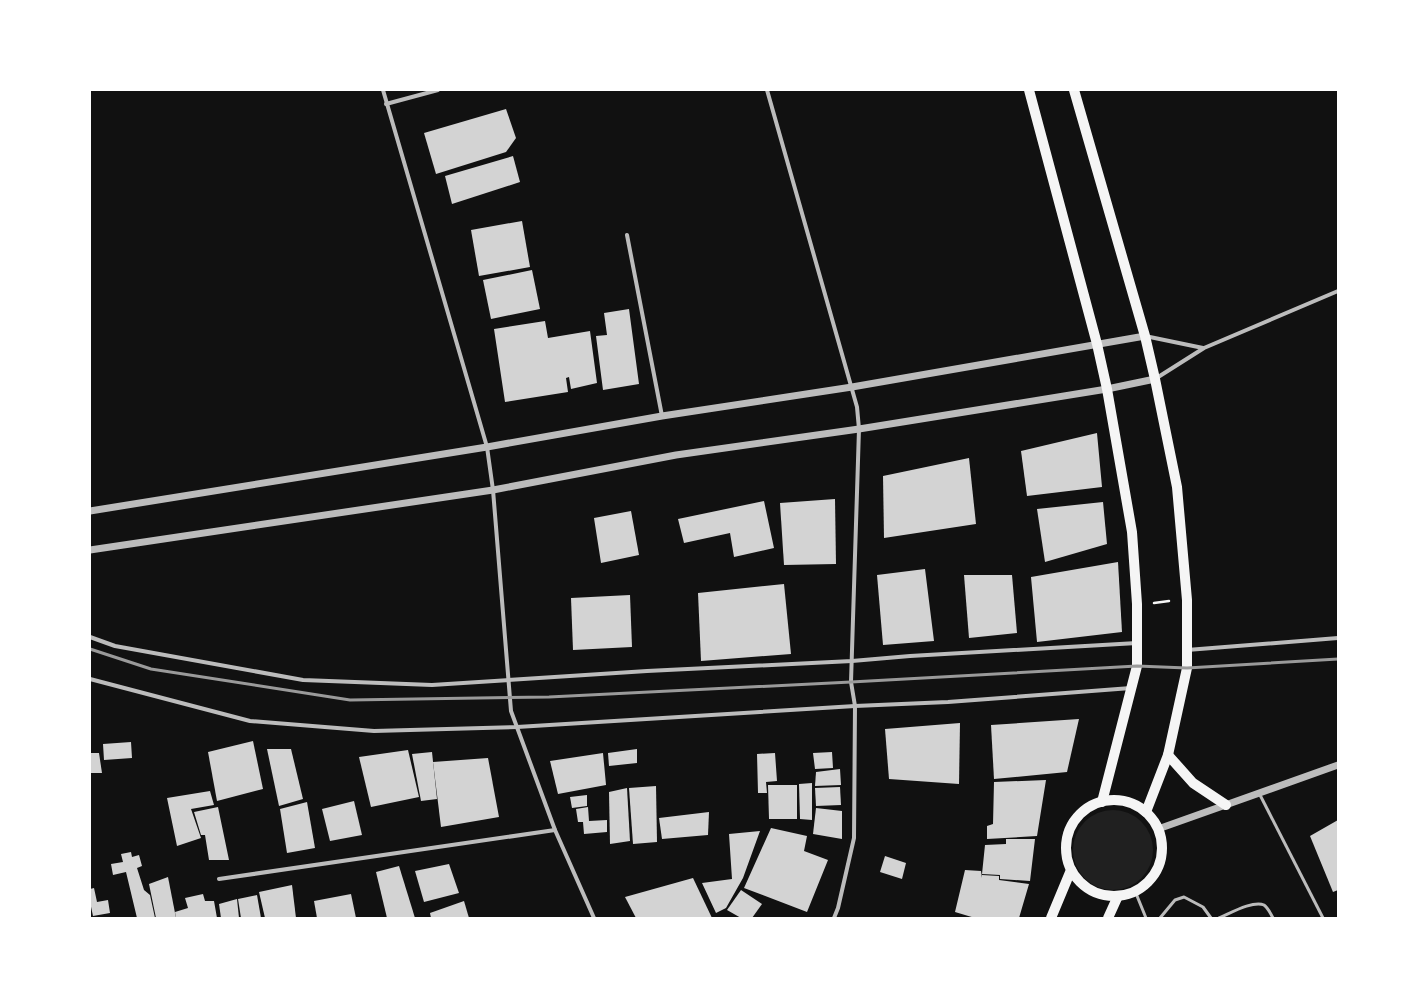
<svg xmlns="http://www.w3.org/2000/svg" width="1428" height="1008" font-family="'Alegreya Sans',sans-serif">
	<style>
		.green { fill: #202020 }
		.building { fill: #d3d3d3 }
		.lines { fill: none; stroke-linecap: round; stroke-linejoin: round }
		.path { stroke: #f5f5f5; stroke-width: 2.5 }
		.service { stroke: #bcbcbc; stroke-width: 3 }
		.minor { stroke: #bcbcbc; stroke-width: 4 }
		.tertiary { stroke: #bcbcbc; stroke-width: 7 }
		.primary { stroke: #f5f5f5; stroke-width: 10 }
		.rail { stroke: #9a9a9a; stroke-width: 3 }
	</style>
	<rect width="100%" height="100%" fill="#111"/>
	<circle class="green" cx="1113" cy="850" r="40"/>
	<g class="building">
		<polygon points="506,109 516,138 506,152 436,174 424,133"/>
		<polygon points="513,156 520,182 452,204 445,176"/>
		<polygon points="522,221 530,267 479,276 471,230"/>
		<polygon points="532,270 540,309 491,319 483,280"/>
		<polygon points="629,309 639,384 603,390 596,336 607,335 604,313"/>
		<polygon points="545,321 548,338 590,331 597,383 571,389 569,377 566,378 568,392 505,402 494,329"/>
		<polygon points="1097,433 1102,487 1027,496 1021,451"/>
		<polygon points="969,458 976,524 884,538 883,476"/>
		<polygon points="835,499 836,564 784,565 780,503"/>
		<polygon points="764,501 774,548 734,557 730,533 684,543 678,519"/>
		<polygon points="1103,502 1107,544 1045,562 1037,509"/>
		<polygon points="631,511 639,555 601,563 594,518"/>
		<polygon points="1118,562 1122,632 1037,642 1031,577"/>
		<polygon points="925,569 934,641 883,645 877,575"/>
		<polygon points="964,575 1012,575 1017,633 969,638"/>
		<polygon points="784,584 791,654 701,661 698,593"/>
		<polygon points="630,595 632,647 573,650 571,598"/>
		<polygon points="1079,719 1067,772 994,779 991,725"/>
		<polygon points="960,723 959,784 889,779 885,729"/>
		<polygon points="253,741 263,789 217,801 208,752"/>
		<polygon points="131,742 132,758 104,760 103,744"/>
		<polygon points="267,749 291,749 303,799 279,806"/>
		<polygon points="637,749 637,763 609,766 608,753"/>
		<polygon points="408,750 419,797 371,807 359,757"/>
		<polygon points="432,752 437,799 421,801 412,754"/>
		<polygon points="832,752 833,768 815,769 813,753"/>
		<polygon points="90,753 99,753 102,773 90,773"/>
		<polygon points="603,753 606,785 558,794 550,761"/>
		<polygon points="775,753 777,781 766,782 767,793 758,793 757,754"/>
		<polygon points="488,758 499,817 441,827 433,762"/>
		<polygon points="840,769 841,785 815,786 816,772"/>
		<polygon points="1046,780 1037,836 987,839 987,826 993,824 994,782"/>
		<polygon points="812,783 812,820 800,819 799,784"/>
		<polygon points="768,785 797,785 797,819 769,819"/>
		<polygon points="656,786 657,842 633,844 629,788"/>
		<polygon points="840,787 841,805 816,806 815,788"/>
		<polygon points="627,788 630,841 610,844 609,792"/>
		<polygon points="210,791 214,805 191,809 201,838 177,846 167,798"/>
		<polygon points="587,795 587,806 572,808 570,797"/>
		<polygon points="354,801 362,835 330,841 322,809"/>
		<polygon points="307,802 315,848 287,853 280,809"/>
		<polygon points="218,807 229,860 209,860 205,835 201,835 194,812"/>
		<polygon points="588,807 589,821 607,820 607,832 584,834 583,822 578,822 576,809"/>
		<polygon points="816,808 842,811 842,839 813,834"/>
		<polygon points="709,812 708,835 662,839 659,818"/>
		<polygon points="1338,820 1338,890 1333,892 1310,836"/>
		<polygon points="771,828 807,836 804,851 828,860 807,912 744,888"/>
		<polygon points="760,831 743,878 726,908 716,913 702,883 732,879 729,834"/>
		<polygon points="1006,839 1035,839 1030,881 1000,879 1000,875 982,874 985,845 1006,844"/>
		<polygon points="131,852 132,857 139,855 142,866 137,868 144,890 150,895 155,918 137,918 126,872 113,875 111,864 123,862 121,854"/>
		<polygon points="885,856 906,863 902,879 880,872"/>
		<polygon points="449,864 459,893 424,902 415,871"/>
		<polygon points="399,866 415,918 387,918 376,872"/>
		<polygon points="965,870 981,871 982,878 982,875 999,876 999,880 1029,884 1019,918 975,918 955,912"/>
		<polygon points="168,877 176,918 156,918 149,884"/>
		<polygon points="693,878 712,918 636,918 625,897"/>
		<polygon points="292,885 296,918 265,918 259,892"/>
		<polygon points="94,888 97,902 108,900 110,913 93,916 90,902 90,889"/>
		<polygon points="741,890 762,904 752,918 741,918 727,910"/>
		<polygon points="203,894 205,901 214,901 217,918 176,918 175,912 188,908 185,898"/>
		<polygon points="351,894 356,918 317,918 314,901"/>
		<polygon points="257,895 261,918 241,918 238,899"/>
		<polygon points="237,899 239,918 221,918 219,904"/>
		<polygon points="464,901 469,918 431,918 430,913"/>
	</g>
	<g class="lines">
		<polyline class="path" points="1154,603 1169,601"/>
		<g class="service">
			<polyline points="1259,793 1323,918"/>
			<polyline points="1135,891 1146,918"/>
			<polyline points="1160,918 1175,900 1184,897 1203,907 1211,918"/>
			<path d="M1219 918C1229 914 1253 900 1264 905 1268 908 1271 914 1273 918"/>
		</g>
		<g class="minor">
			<polyline points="383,90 487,447 493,490 511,711 555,830 594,918"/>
			<polyline points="767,90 857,407 859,429 851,682 855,706 854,838 838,908 834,918"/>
			<polyline points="386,104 438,90"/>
			<polyline points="627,235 662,416"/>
			<polyline points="1145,336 1203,348"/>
			<polyline points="1155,379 1204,348 1338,291"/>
			<polyline points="90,637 115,646 303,680 432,685 647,671 852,661 910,656 1137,643"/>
			<polyline points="1187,650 1338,638"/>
			<polyline points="90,679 250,721 374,731 517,727 855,706 948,702 1131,688"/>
			<polyline points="219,879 555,830"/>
		</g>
		<g class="tertiary">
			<polyline points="90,511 487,447 662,416 852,387 1145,336"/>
			<polyline points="90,550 493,490 676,455 859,429 1107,389 1155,379"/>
			<polyline points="1158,829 1338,765"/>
		</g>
		<g class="primary">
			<polyline points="1029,90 1097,344 1107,389 1132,532 1137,604 1137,666 1102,802"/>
			<polyline points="1074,90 1145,336 1155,379 1177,487 1187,600 1187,668 1168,755 1146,812"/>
			<polyline points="1168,755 1193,783 1226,805"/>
			<circle cx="1114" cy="848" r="48"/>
			<polyline points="1051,918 1071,870"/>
			<polyline points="1108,918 1118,896"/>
		</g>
		<polyline class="rail" points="90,649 151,669 350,700 549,697 851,682 1137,666 1187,668 1338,659"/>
	</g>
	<rect width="1428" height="1008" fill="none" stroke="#ffffff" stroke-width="182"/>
</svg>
